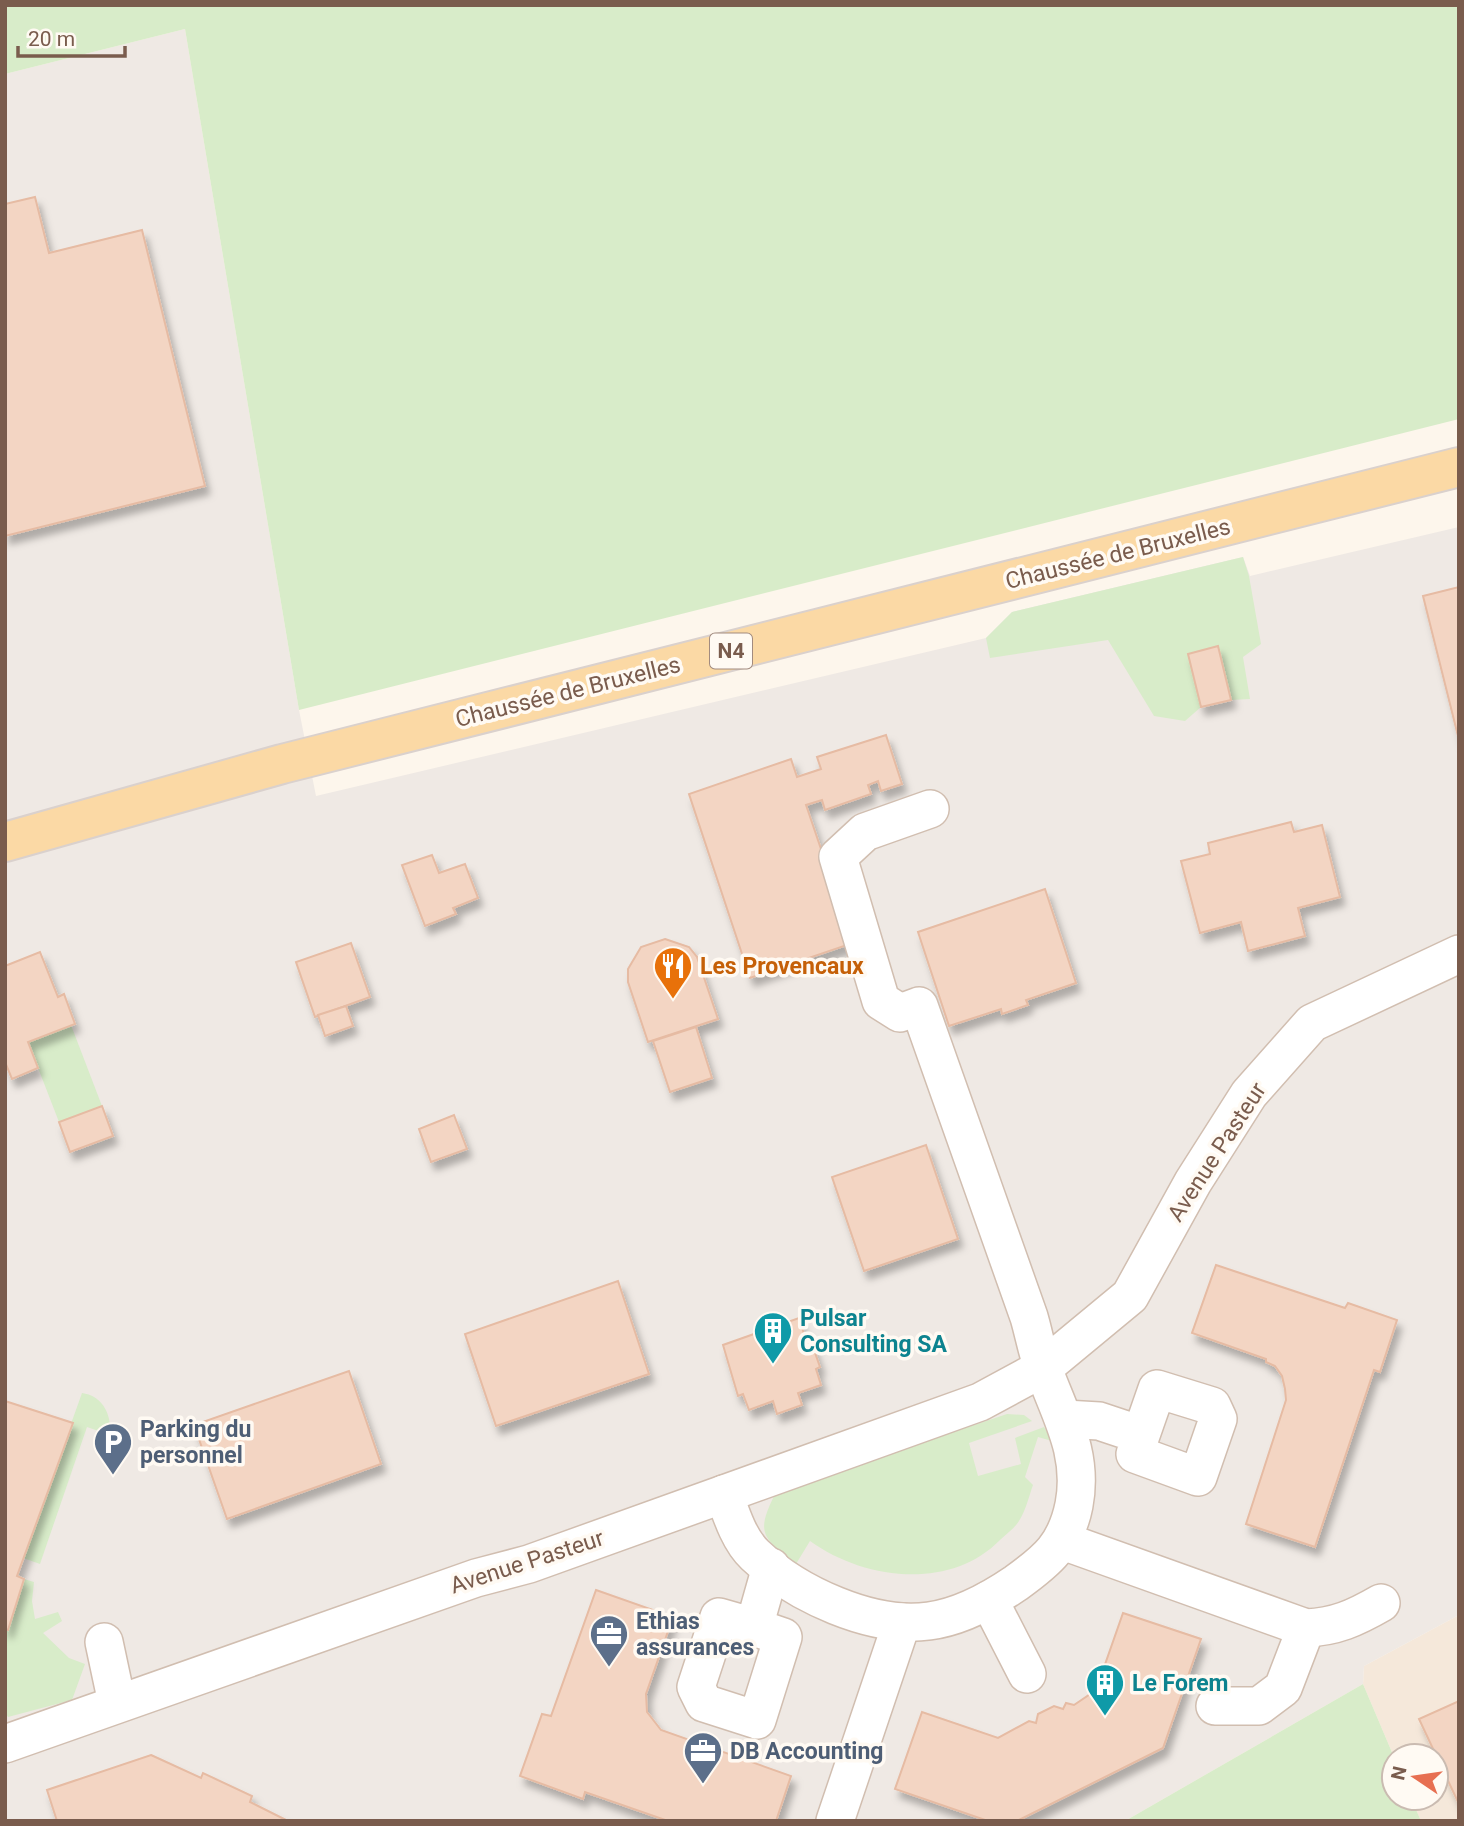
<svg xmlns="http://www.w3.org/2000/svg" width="1464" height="1826" font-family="Roboto,sans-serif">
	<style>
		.residential { fill: #f5e8da }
		.industrial { fill: #efe9e4 }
		.green { fill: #d8ecc9 }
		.building { fill: #f3d5c3; stroke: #e6bba3; stroke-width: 2; filter: url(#shadow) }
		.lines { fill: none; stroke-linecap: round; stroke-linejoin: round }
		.minor-casing { stroke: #d1beb0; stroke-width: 40 }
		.major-casing { stroke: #dad1cd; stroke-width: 42 }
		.minor { stroke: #fff; stroke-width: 37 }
		.major { stroke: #fbd9a5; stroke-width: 38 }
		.labels { text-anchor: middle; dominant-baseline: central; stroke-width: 7; stroke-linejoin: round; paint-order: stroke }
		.shield { fill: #fffaf3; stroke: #a28b7f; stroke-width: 2 }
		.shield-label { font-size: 21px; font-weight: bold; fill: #7a5c4d }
		.street-label { font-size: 23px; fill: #7a5c4d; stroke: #fffaf3 }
		.food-label { font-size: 23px; font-weight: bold; fill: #c56008; stroke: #fffaf3; text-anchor: start }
		.culture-label { font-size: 23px; font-weight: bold; fill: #0d838f; stroke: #fffaf3; text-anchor: start }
		.service-label { font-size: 23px; font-weight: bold; fill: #4e5e75; stroke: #fffaf3; text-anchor: start }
	</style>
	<defs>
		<filter id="shadow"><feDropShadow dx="4.5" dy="8" stdDeviation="3.5" flood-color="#0004"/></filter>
	</defs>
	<rect width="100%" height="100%" fill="#fdf6ec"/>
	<polygon class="residential" points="1459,1615 1459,1821 1421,1821 1411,1798 1436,1798 1436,1756 1394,1757 1363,1684 1364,1666"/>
	<polygon class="industrial" points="185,29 299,710 316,796 986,638 1012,612 1243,557 1250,576 1459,527 1459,1615 1364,1666 1363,1684 1125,1821 5,1821 5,74"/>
	<g class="green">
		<polygon points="5,5 1459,5 1459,419 299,710 185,29 5,74"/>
		<polygon points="1243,557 1249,576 1261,644 1243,657 1250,699 1231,700 1218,646 1188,654 1201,707 1185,721 1154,716 1108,640 990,658 986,638 1012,612"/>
		<polygon points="71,1025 102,1106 59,1122 28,1042"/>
		<path d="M82 1393C103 1396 112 1415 110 1435L87 1427 40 1564 23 1558Z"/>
		<path d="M1007 1414 1024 1415 1032 1421 969 1443 978 1476 1021 1464 1015 1438 1044 1427 1052 1441 1038 1437 1025 1477 1033 1485C1029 1496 1026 1510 1019 1521 1015 1528 1006 1534 1000 1540 950 1591 864 1580 810 1541L796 1564C762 1537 755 1534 776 1492Z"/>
		<polygon points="24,1579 34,1582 32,1601 35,1619 58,1612 62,1621 43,1633 69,1658 85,1664 72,1700 8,1717 5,1712 5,1629 8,1630"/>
		<polygon points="1363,1684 1394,1757 1394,1798 1411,1798 1421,1821 1125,1821"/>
	</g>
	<g class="building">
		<polygon points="35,197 49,253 142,230 205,486 5,536 5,204"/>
		<polygon points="1459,587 1459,740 1423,596"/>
		<polygon points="1218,646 1231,700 1201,707 1188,654"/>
		<polygon points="886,735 902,784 881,791 878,781 868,785 871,794 825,810 822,800 806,805 853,943 750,978 689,794 791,759 797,777 821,769 817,757"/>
		<polygon points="1291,822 1294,832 1322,825 1340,897 1298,908 1305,936 1248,951 1241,922 1200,933 1181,861 1210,854 1208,843"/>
		<polygon points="432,855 439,873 465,864 478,898 453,908 456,914 425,926 402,865"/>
		<polygon points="1045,889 1076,983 1026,1000 1028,1005 1002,1014 1001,1009 949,1026 918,932"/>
		<polygon points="665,939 689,947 697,957 718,1019 648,1042 628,982 628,969 641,947"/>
		<polygon points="351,943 370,997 315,1017 296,962"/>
		<polygon points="40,952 58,997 64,994 75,1024 28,1042 38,1068 12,1079 5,1062 5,966"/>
		<polygon points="346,1006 353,1026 325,1036 318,1015"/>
		<polygon points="696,1027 712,1078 670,1092 653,1041"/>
		<polygon points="102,1106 113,1136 70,1152 59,1122"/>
		<polygon points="454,1115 467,1149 431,1162 419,1129"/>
		<polygon points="926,1145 958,1239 864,1271 832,1177"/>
		<polygon points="1216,1265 1345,1308 1348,1303 1397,1320 1380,1372 1374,1370 1315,1547 1246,1524 1286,1400 1285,1389 1282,1376 1275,1366 1266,1362 1266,1359 1192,1333"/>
		<polygon points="618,1281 649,1374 496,1426 465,1334"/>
		<polygon points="799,1318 804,1334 808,1333 820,1367 816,1369 821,1385 798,1393 802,1405 777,1414 773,1401 749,1410 743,1394 738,1396 723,1345"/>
		<polygon points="349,1371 381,1464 227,1519 194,1425"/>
		<polygon points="5,1401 73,1423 17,1576 24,1579 8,1630 5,1629"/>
		<polygon points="596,1590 673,1617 646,1694 647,1712 661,1730 791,1776 776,1821 668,1821 585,1792 583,1799 520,1776 542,1714 551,1716"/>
		<polygon points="1123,1613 1201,1639 1163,1748 1017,1821 988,1821 895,1789 922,1712 998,1738 1029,1721 1036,1723 1038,1714 1054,1706 1063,1709 1066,1703 1074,1705 1096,1690"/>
		<polygon points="1459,1701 1459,1804 1419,1719"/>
		<polygon points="151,1755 201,1778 203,1773 252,1796 250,1802 288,1821 57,1821 47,1790"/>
	</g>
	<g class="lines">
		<g class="minor-casing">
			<g id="minor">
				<polyline points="1065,1419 1099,1421 1141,1435 1157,1389 1212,1406 1218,1419 1198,1477 1135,1454 1141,1435"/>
				<path d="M724 1494C731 1514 739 1540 755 1555 796 1594 872 1629 929 1621 960 1617 991 1600 1016 1583 1048 1560 1066 1545 1074 1505 1084 1453 1060 1415 1043 1368 1037 1352 1034 1334 1029 1317L919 1006 900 1013 881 1001 838 857 865 832 930 809"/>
				<path d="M1063 1541 1306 1628C1335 1627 1355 1618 1381 1603"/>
				<polyline points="989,1600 1027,1674"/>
				<polyline points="754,1627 783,1637 757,1720 704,1703 696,1687 719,1617 754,1627 771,1567"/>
				<polyline points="104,1642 117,1703"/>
				<polyline points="1215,1706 1259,1706 1283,1688 1306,1628"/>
				<polyline points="5,1744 476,1578 529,1564 980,1402 1043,1368 1130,1296 1193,1182 1249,1094 1312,1023 1459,954"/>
				<polyline points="835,1821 902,1622"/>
			</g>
		</g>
		<g class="major-casing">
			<polyline id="major" points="5,842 282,764 1459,467"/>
		</g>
		<use href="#minor" class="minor"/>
		<use href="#major" class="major"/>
	</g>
	<defs>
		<g id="restaurant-pin" transform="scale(2.0125)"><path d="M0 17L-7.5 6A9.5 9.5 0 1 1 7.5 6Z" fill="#e8710a" stroke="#fffaf3"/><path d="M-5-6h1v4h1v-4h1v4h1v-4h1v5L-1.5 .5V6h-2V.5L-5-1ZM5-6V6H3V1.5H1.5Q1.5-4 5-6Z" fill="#fff"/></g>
		<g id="building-pin" transform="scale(2.0125)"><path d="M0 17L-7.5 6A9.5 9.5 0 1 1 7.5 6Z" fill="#0f9aa8" stroke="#fffaf3"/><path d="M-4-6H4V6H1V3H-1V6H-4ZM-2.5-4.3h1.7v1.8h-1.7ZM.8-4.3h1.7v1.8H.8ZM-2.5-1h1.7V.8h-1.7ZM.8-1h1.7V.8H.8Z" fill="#fff"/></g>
		<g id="parking-pin" transform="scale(2.0125)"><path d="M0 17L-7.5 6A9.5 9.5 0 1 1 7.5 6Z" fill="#5c6f8a" stroke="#fffaf3"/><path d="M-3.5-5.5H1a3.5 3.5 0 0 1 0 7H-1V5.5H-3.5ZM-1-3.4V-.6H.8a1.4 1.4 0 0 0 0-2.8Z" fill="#fff"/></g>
		<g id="office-pin" transform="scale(2.0125)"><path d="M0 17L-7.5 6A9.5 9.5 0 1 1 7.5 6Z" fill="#5c6f8a" stroke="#fffaf3"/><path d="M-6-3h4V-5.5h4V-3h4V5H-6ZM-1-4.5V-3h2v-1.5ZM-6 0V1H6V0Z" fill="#fff"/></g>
	</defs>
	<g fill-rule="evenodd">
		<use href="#restaurant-pin" x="673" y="966"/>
		<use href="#building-pin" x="773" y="1331"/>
		<use href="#parking-pin" x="113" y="1442"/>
		<use href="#office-pin" x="609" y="1634"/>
		<use href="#building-pin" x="1105" y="1683"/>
		<use href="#office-pin" x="703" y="1751"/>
	</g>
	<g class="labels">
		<rect class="shield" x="710" y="633.5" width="42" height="35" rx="5"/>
		<g class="shield-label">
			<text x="731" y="651">N4</text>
		</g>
		<g class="street-label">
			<text transform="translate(1118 554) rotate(-14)">Chaussée de Bruxelles</text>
			<text transform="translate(568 692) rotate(-14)">Chaussée de Bruxelles</text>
			<text transform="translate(1217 1152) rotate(-57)">Avenue Pasteur</text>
			<text transform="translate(527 1562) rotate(-18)">Avenue Pasteur</text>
		</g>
		<g class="food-label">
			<text x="700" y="966">Les Provencaux</text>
		</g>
		<g class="culture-label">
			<text x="800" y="1318">Pulsar<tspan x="800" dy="26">Consulting SA</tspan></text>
			<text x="1132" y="1683">Le Forem</text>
		</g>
		<g class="service-label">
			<text x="140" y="1429">Parking du<tspan x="140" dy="26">personnel</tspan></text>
			<text x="636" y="1621">Ethias<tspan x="636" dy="26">assurances</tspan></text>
			<text x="730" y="1751">DB Accounting</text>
		</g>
	</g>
	<rect width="1464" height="1826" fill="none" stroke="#7a5c4d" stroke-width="14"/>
	<g transform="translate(1415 1777) rotate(283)"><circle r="33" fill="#fffaf3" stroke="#cabbb1" stroke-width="2"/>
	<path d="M0-5L12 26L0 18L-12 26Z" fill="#e76f51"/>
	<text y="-10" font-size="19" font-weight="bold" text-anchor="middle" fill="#7a5c4d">N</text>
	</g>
	<path d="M18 46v10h107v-10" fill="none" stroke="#7a5c4d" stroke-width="3.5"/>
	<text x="28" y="46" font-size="21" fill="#7a5c4d" stroke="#fffaf3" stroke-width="5" paint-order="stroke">20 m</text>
</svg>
